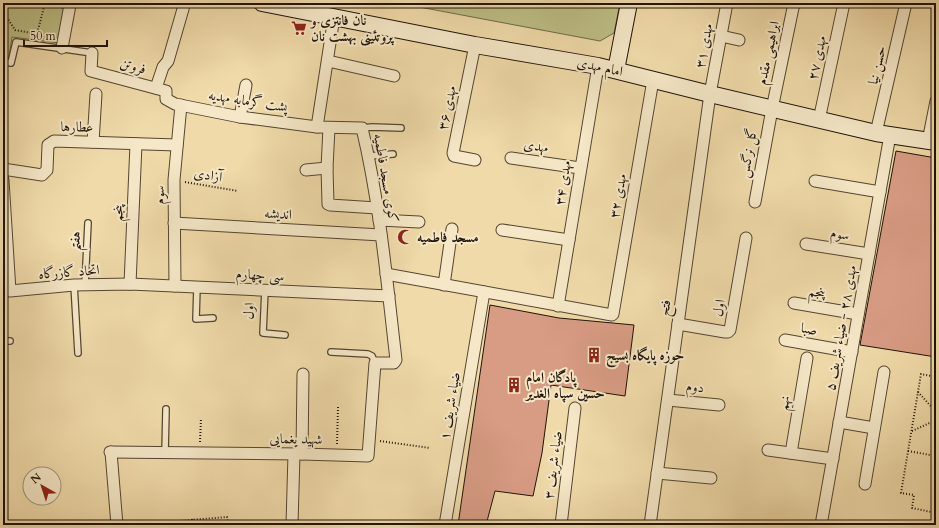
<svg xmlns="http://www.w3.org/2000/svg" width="939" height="528" font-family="Cardo,Amiri,serif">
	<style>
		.green { fill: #bdbe85; stroke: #6e6946 }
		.building { fill: #d89c84; stroke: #1f1408 }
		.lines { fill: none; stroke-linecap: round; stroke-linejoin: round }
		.lane-casing { stroke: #534630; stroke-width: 8 }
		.street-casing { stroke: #534630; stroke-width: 13 }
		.secondary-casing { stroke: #1f1408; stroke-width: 18 }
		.path { stroke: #1f1408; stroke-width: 2; stroke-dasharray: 1 2; stroke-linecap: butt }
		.lane { stroke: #f5e7c7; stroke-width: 5.5 }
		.street { stroke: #f5e7c7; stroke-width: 11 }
		.secondary { stroke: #f5e7c7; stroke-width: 16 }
		.labels { text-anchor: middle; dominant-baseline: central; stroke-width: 4; stroke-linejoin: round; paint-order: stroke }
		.poi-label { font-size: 14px; font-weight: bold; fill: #1f1408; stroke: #f5e7c7; text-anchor: start }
		.street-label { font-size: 14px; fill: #1f1408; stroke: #f5e7c7 }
	</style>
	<rect width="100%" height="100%" fill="#f0daa9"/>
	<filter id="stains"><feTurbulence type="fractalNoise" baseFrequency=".005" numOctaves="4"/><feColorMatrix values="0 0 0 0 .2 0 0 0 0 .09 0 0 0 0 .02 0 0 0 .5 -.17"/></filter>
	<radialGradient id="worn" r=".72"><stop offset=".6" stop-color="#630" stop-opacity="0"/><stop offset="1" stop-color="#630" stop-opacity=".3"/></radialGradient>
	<g class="green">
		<polygon points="3,3 58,3 67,7 59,43 12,37 9,57 3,56"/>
		<polygon points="398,3 620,3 614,33 600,41"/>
	</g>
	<g class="building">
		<polygon points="896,151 936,158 936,357 860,345"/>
		<polygon points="490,305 559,318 634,325 625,396 551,385 542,453 533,496 495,491 486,525 458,525"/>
	</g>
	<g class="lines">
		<g class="lane-casing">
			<g id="lane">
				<polyline points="3,62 11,63 16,42 92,53"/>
				<polyline points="362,128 372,127 401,128"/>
				<polyline points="369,156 393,154"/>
				<polyline points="74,285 78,353"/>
				<polyline points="85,285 88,223"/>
				<polyline points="197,287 196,319 213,318"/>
				<polyline points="265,290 263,333 285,335"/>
				<polyline points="3,341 10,341"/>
				<polyline points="331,352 368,354 372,356 375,363"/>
				<polyline points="165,453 166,409"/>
			</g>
		</g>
		<g class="street-casing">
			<g id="street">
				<polyline points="721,36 739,40"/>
				<polyline points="62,48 70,5 65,3"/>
				<polyline points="92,53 91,71 166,91 166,99 175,104 240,117 317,127"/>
				<polyline points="328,61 394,76"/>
				<polyline points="156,88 163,67 168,61 183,9 184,3"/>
				<polyline points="240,117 246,85"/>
				<polyline points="819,120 844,3"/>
				<polyline points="329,128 327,168 328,204 330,205 377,208"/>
				<polyline points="876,133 906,3"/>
				<polyline points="928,141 936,101"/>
				<polyline points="93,142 96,94"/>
				<polyline points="511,158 580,168"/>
				<polyline points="475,160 454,156 453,153 475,45"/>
				<polyline points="3,169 42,175 47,170 48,145 54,141 177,145"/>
				<polyline points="306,170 327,168"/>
				<polyline points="3,180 10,291 74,285 130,284 389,296"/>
				<polyline points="815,181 880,192"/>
				<polyline points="755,202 772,109 794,3"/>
				<polyline points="379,220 419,222"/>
				<polyline points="174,223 381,235"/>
				<polyline points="502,230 569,240"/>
				<polyline points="806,244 869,254"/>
				<polyline points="386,274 612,315 613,314 653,80"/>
				<polyline points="130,284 136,144"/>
				<polyline points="444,285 452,229"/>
				<polyline points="175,286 174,180 181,105"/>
				<polyline points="794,303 858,314"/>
				<polyline points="558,306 598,66"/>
				<polyline points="678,324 725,332 728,332 730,330 746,238"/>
				<polyline points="785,340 852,352"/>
				<polyline points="668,400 719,405"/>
				<polyline points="839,422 874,428"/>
				<polyline points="768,450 833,459"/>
				<path d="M110 452 302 454 368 456 375 363H394L396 360C387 282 380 204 362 128L317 127 334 17"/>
				<polyline points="111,452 117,525"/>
				<polyline points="791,453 807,358"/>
				<polyline points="302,454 303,374"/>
				<polyline points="657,473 711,478"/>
				<polyline points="865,484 884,372"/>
				<polyline points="292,525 294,454"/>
				<polyline points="445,525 484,292"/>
				<polyline points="561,525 575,408"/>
				<polyline points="650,525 710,94 727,3"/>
				<polyline points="821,525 890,135"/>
			</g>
		</g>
		<g class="secondary-casing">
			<g id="secondary">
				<polyline points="262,3 475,45 598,66 710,94 876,133 936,142"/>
				<polyline points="616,70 629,3"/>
			</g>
		</g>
		<g class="path">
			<polyline points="3,18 8,19 15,30 37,34 45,3"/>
			<polyline points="185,182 238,191"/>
			<polyline points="936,377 921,374 901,493 914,495 912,508 936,513"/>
			<polyline points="918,392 936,412"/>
			<polyline points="912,431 936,420"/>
			<polyline points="380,441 430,448"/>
			<polyline points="200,442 201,418"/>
			<polyline points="337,444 338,407"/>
			<polyline points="908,451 936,456"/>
			<polyline points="192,519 193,525"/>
			<polyline points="128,525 227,517 228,525"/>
		</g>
		<use href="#lane" class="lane"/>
		<use href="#street" class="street"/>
		<use href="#secondary" class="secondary"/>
	</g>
	<defs>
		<g id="supermarket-bare" transform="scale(1.2)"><path d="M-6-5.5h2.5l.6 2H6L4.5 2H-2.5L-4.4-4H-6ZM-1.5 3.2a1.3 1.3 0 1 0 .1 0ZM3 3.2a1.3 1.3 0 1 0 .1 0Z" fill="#8f2418" stroke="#f5e7c7" stroke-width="2.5" paint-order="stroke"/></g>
		<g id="mosque-bare" transform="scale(1.2)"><path d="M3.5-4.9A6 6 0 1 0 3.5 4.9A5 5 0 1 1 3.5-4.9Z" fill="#8f2418" stroke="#f5e7c7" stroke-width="2.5" paint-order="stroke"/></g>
		<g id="building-bare" transform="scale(1.2)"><path d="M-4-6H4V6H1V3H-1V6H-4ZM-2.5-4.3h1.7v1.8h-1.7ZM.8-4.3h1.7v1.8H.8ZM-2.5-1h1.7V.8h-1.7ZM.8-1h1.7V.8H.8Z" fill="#8f2418" stroke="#f5e7c7" stroke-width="2.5" paint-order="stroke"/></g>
	</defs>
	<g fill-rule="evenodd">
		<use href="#supermarket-bare" x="299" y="28"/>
		<use href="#mosque-bare" x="405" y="237"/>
		<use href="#building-bare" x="594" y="355"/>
		<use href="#building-bare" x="514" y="385"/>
	</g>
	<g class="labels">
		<g class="poi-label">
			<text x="311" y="20">نان فانتزی و<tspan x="311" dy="16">پروتئینی بهشت نان</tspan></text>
			<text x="417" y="237">مسجد فاطمیه</text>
			<text x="606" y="355">حوزه پایگاه بسیج</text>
			<text x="526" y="377">پادگان امام<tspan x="526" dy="16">حسین سپاه الغدیر</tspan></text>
		</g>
		<g class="street-label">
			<text transform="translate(704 46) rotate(-79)">مهدی ۳۱</text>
			<text transform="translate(768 53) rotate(-78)">ابراهیمی مقدم</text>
			<text transform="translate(817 58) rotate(-78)">مهدی ۲۷</text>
			<text transform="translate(877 65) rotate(-77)">حسن نیا</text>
			<text transform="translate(133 66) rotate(15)">فروتن</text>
			<text transform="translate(600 67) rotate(12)">امام مهدی</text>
			<text transform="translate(248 101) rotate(9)">پشت گرمابه مهدیه</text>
			<text transform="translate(447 108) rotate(-78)">مهدی ۳۶</text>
			<text transform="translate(77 127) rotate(1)">عطارها</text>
			<text transform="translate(536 146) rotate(9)">مهدی</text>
			<text transform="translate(748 153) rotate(-80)">گل نرگس</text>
			<text transform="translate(208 175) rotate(9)">آزادی</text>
			<text transform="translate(386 178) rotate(80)">کوی مسجد فاطمیه</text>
			<text transform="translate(563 183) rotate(-81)">مهدی ۳۴</text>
			<text transform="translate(159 195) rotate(-90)">سوم</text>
			<text transform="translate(618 196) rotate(-80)">مهدی ۳۲</text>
			<text transform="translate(118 213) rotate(-88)">پنجم</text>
			<text transform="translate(278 214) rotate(3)">اندیشه</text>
			<text transform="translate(840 234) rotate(10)">سوم</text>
			<text transform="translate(75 241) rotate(-87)">هفتم</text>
			<text transform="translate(69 272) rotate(-4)">اتحاد گازرگاه</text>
			<text transform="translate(260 275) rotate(3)">سی چهارم</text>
			<text transform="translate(817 292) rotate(9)">پنجم</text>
			<text transform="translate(665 308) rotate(-82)">فتح</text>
			<text transform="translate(719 308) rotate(-80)">اول</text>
			<text transform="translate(249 311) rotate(-87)">اول</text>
			<text transform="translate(841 328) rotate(-80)">مهدی ۲۸ - ضیاء شریف ۵</text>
			<text transform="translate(809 329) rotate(10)">صبا</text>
			<text transform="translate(695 387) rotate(6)">دوم</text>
			<text transform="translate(784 403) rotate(-80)">نهم</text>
			<text transform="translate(450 406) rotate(-81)">ضیاء شریف ۱</text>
			<text transform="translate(296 439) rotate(1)">شهید یغمایی</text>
			<text transform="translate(553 465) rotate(-83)">ضیاء شریف ۳</text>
		</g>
	</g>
	<rect width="939" height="528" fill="none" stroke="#f0daa9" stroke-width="16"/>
	<rect x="4" y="4" width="931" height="520" fill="none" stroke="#1f1408" stroke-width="2"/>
	<rect x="8" y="8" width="923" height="512" fill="none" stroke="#1f1408"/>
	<g transform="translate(42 486) rotate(321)"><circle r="19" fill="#f5e7c7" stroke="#9f937b"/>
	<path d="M0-3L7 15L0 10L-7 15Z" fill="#8f2418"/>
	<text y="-6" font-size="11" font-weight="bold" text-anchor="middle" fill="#1f1408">N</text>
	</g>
	<path d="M24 40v6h83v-6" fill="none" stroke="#1f1408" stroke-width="2"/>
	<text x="30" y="40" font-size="12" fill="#1f1408" stroke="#f5e7c7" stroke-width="3" paint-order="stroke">50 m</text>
	<rect width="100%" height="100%" filter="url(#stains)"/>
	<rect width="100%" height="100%" fill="url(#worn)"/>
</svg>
